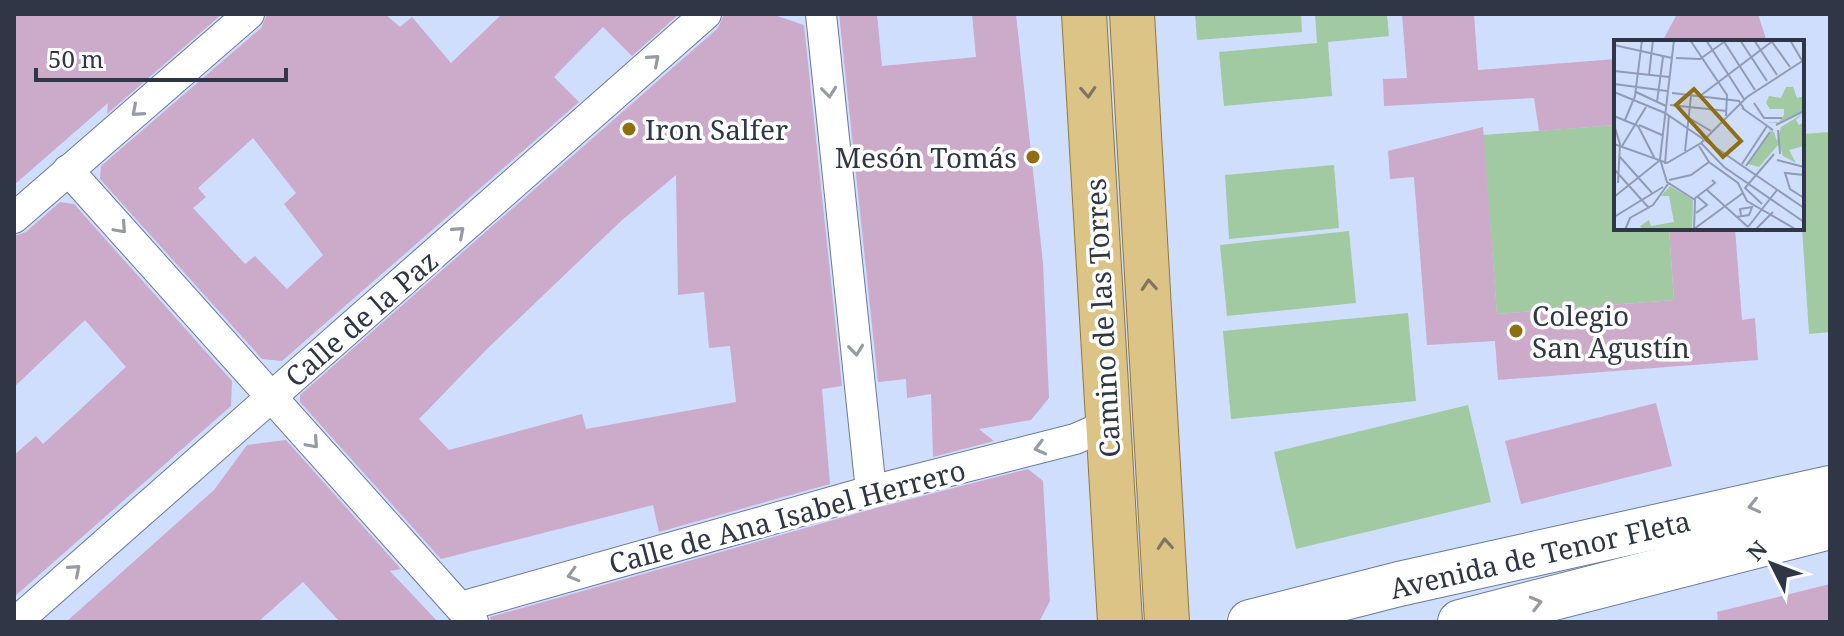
<svg xmlns="http://www.w3.org/2000/svg" width="1844" height="636" font-family="'Noto Serif',serif">
	<style>
		.green { fill: #a1caa3 }
		.building { fill: #cbaaca; fill-rule: evenodd }
		.lines { fill: none; stroke-linecap: round; stroke-linejoin: round }
		.street-casing { stroke: #69799c; stroke-width: 32 }
		.secondary-casing { stroke: #69799c; stroke-width: 46 }
		.primary-casing { stroke: #90783b; stroke-width: 46 }
		.street { stroke: #fff; stroke-width: 30 }
		.secondary { stroke: #fff; stroke-width: 44 }
		.primary { stroke: #dcc486; stroke-width: 44 }
		.oneway { stroke: #979aa2 }
		.oneway2 { stroke: #7d7662 }
		.poi-dot { fill: #8f6e12; stroke: #fff; stroke-width: 3 }
		.labels { text-anchor: middle; dominant-baseline: central; stroke-width: 7; stroke-linejoin: round; paint-order: stroke }
		.poi-label { font-size: 28px; fill: #2f3645; stroke: #fff; text-anchor: start }
		.street-label { font-size: 28px; fill: #2f3645; stroke: #fff }
		.inset-road { fill: none; stroke: #909bb4; stroke-width: 2 }
		.view { fill: #8f6e12; fill-opacity: 0.15; stroke: #8f6e12; stroke-width: 4 }
		.inset-edge { fill: none; stroke: #2f3645; stroke-width: 4 }
	</style>
	<rect width="100%" height="100%" fill="#d0defe"/>
	<g class="green">
		<polygon points="1195,14 1301,14 1302,32 1197,40"/>
		<polygon points="1315,14 1387,14 1389,36 1328,42 1332,96 1224,106 1219,52 1317,43"/>
		<polygon points="1616,125 1616,228 1669,228 1674,300 1497,314 1483,135"/>
		<polygon points="1830,132 1830,332 1809,334 1802,228 1802,134"/>
		<polygon points="1334,165 1339,228 1229,239 1225,175"/>
		<polygon points="1349,231 1356,303 1227,316 1220,245"/>
		<polygon points="1408,313 1416,401 1231,419 1223,331"/>
		<polygon points="1468,405 1491,502 1296,549 1274,452"/>
	</g>
	<g class="building">
		<polygon points="14,14 222,14 107,114 108,103 14,185"/>
		<path d="M267 14H385L400 27 412 17 451 63 502 14H679L632 56 603 27 554 77 579 102 282 361 262 359 100 179 101 166 261 28ZM253 138 296 193 284 204 323 255 287 289 255 256 245 264 193 208 206 197 198 188Z"/>
		<path d="M724 14H771L804 25 842 386 822 389 830 484 659 532 653 505 441 559 300 402V395L718 28ZM676 175 678 295 704 292 709 348 730 346 736 402 586 429 582 414 449 450 419 419 487 349 621 221Z"/>
		<polygon points="839,14 877,14 882,66 976,57 972,14 1016,14 1043,263 1049,398 1031,420 979,429 994,441 933,457 931,394 907,398 906,379 878,382"/>
		<polygon points="1402,14 1474,14 1478,70 1616,59 1616,125 1539,131 1534,98 1384,106 1383,79 1407,78"/>
		<polygon points="1677,14 1758,14 1767,42 1662,42"/>
		<polygon points="1483,127 1497,314 1674,300 1669,228 1735,228 1742,320 1755,318 1758,360 1498,380 1495,341 1427,345 1414,177 1390,179 1388,151"/>
		<polygon points="60,202 74,204 232,381 231,406 14,597 14,455 36,436 43,444 126,367 85,320 14,387 14,236 26,232"/>
		<polygon points="1656,403 1672,466 1521,504 1505,441"/>
		<polygon points="286,440 401,569 390,571 438,622 340,622 303,582 258,622 66,622 214,490 247,445"/>
		<polygon points="1028,469 1043,481 1050,601 1039,622 491,622 490,617 876,508"/>
		<polygon points="1830,584 1830,622 1718,622 1717,612"/>
	</g>
	<g class="lines">
		<g class="street-casing">
			<g id="street">
				<polyline points="821,14 871,491"/>
				<polyline points="68,170 473,622"/>
				<polyline points="14,218 249,14"/>
				<polyline points="461,607 871,491 1075,439 1096,430 1108,416"/>
				<polyline points="16,622 706,14"/>
			</g>
		</g>
		<g class="secondary-casing">
			<g id="secondary">
				<polyline points="1250,622 1399,584 1830,488"/>
				<polyline points="1460,622 1830,527"/>
			</g>
		</g>
		<g class="primary-casing">
			<g id="primary">
				<polyline points="1084,14 1120,622"/>
				<polyline points="1132,14 1167,622"/>
			</g>
		</g>
		<use href="#street" class="street"/>
		<use href="#secondary" class="secondary"/>
		<use href="#primary" class="primary"/>
	</g>
	<defs><path id="oneway-chevron" d="M-2-3.5L2.5 0L-2 3.5" fill="none" stroke-width="1.6" stroke-linecap="round" stroke-linejoin="round" transform="scale(2)"/></defs>
	<g class="oneway">
		<use href="#oneway-chevron" transform="translate(654 60) rotate(-41)"/>
		<use href="#oneway-chevron" transform="translate(829 92) rotate(84)"/>
		<use href="#oneway-chevron" transform="translate(137 111) rotate(139)"/>
		<use href="#oneway-chevron" transform="translate(121 228) rotate(48)"/>
		<use href="#oneway-chevron" transform="translate(459 232) rotate(-41)"/>
		<use href="#oneway-chevron" transform="translate(856 350) rotate(84)"/>
		<use href="#oneway-chevron" transform="translate(313 443) rotate(48)"/>
		<use href="#oneway-chevron" transform="translate(1040 448) rotate(166)"/>
		<use href="#oneway-chevron" transform="translate(1754 506) rotate(167)"/>
		<use href="#oneway-chevron" transform="translate(75 570) rotate(-41)"/>
		<use href="#oneway-chevron" transform="translate(573 575) rotate(164)"/>
		<use href="#oneway-chevron" transform="translate(1536 603) rotate(-14)"/>
	</g>
	<g class="oneway2">
		<use href="#oneway-chevron" transform="translate(1088 92) rotate(87)"/>
		<use href="#oneway-chevron" transform="translate(1149 285) rotate(-94)"/>
		<use href="#oneway-chevron" transform="translate(1165 544) rotate(-94)"/>
	</g>
	<g class="poi-dot">
		<circle cx="629" cy="129" r="8"/>
		<circle cx="1033" cy="157" r="8"/>
		<circle cx="1516" cy="331" r="8"/>
	</g>
	<g class="labels">
		<g class="poi-label">
			<text x="645" y="129">Iron Salfer</text>
			<text x="1017" y="157" text-anchor="end">Mesón Tomás</text>
			<text x="1532" y="315">Colegio<tspan x="1532" dy="32">San Agustín</tspan></text>
		</g>
		<g class="street-label">
			<text transform="translate(361 318) rotate(-41)">Calle de la Paz</text>
			<text transform="translate(1102 318) rotate(-93)">Camino de las Torres</text>
			<text transform="translate(787 516) rotate(-15)">Calle de Ana Isabel Herrero</text>
			<text transform="translate(1540 554) rotate(-13)">Avenida de Tenor Fleta</text>
		</g>
	</g>
	<g transform="translate(1614 40)">
		<rect width="190" height="190" fill="#d0defe"/>
		<path d="M172 47H179L183 58 190 56V70L164 83 149 82H165L170 75V69H156L152 63 155 56 167 58ZM190 73 182 80 185 85 190 82V106L175 110 182 123 169 116 165 104 145 127 134 124 157 92 154 88 160 92 163 101 167 87ZM56 146 79 160 78 190H29L26 186 35 180 37 186 60 182 55 156H47Z" fill="#a1caa3"/>
		<path class="inset-road" d="M60 0 46 119 53 142 81 160 80 190M76 0 113 55 112 76M92 0 130 59M109 0 141 50M126 0 153 41M140 0 163 35M176 0 190 24M158 2 176 27M0 5 58 18M62 18 86 19 110 2M0 31 55 37M35 35 39 0M0 44 53 51M0 52 51 73 190 168M22 52 52 66M58 53 125 61 130 69M86 56 160 0M43 62 49 17M140 63 150 78H168M56 65 113 71M128 68 159 90M0 76 24 86M75 78 97 91M11 80 21 56 28 0M0 85 6 104 4 143M25 85 48 95M162 85 190 71M24 86 41 119M164 90 166 114M87 103 110 127 190 182M0 104 53 123 87 103 133 57 190 20M8 106 32 67M85 106 95 122 124 143 133 161 183 190M71 111 77 56M6 117 39 154M163 120 190 127M51 124 55 75M128 124 153 86M132 126 156 92M0 129 35 168M190 135 171 133 176 149 190 158M55 140 77 135 95 122M93 150 134 187M0 157 45 121M80 159 101 143 98 140M148 164 131 148 160 114M82 173 93 165 84 157M0 177 49 147M122 177 135 175 138 167 126 169 127 175M134 187 163 150M80 189 129 153M11 190 16 178 39 165 54 144M141 190 159 172"/>
		<path class="view" d="M80 49 127 101 109 117 62 65Z"/>
		<rect width="190" height="190" class="inset-edge"/>
	</g>
	<rect width="1844" height="636" fill="none" stroke="#2f3645" stroke-width="32"/>
	<g transform="translate(1772 564) rotate(312)" stroke="#ffffff" stroke-width="6" paint-order="stroke">
	<path d="M0-6L14 30L0 20L-14 30Z" fill="#2f3645"/>
	<text y="-12" font-size="22" font-weight="bold" text-anchor="middle" fill="#2f3645">N</text>
	</g>
	<path d="M36 68v12h250v-12" fill="none" stroke="#2f3645" stroke-width="4"/>
	<text x="48" y="68" font-size="24" fill="#2f3645" stroke="#ffffff" stroke-width="6" paint-order="stroke">50 m</text>
</svg>
